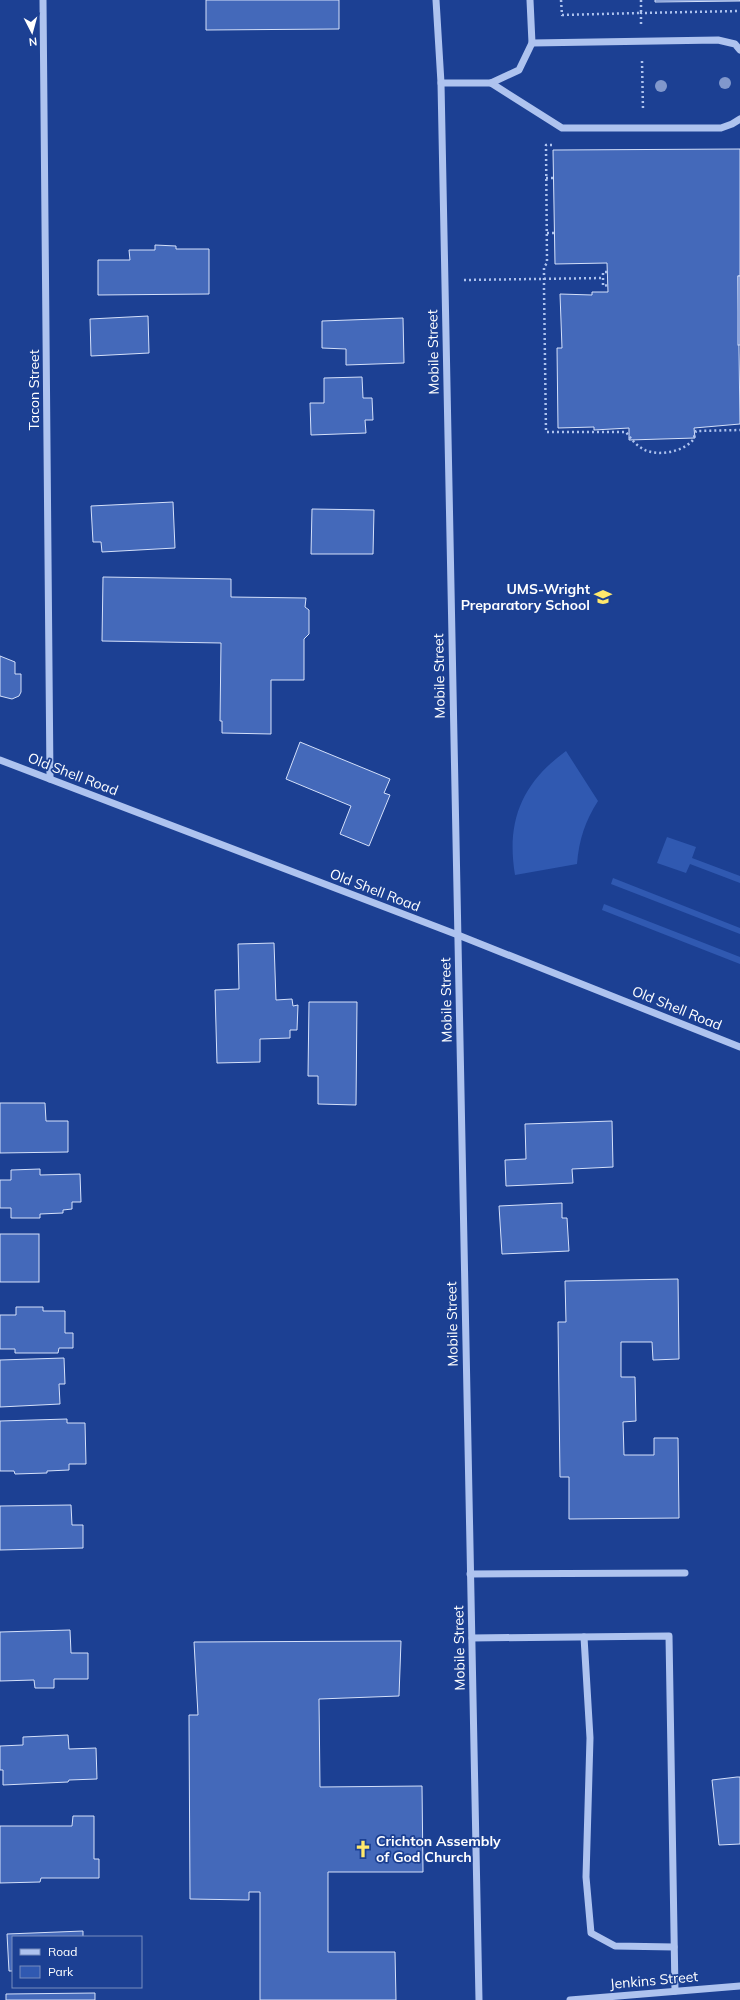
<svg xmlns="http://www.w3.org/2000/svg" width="740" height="2000" font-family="Mulish,sans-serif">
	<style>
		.green { fill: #3059b1 }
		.building { fill: #4469ba; stroke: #d4e0fa }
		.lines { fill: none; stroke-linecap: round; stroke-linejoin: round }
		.path { stroke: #aec3ef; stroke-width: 2.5; stroke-dasharray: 2 3; stroke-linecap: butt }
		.minor { stroke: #aec3ef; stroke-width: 7 }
		.tree { fill: #8198cc }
		.labels { text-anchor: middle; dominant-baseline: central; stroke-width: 3.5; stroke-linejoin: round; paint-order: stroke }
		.street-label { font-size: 14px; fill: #fff; stroke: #1c4093 }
		.poi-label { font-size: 14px; font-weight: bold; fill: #fff; stroke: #1c4093; text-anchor: end }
	</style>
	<rect width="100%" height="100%" fill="#1c4093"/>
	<g class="green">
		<path d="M566 751 598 801C585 821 579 840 577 864L515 875C506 821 522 783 566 751Z"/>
		<polygon points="667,837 696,847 692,858 740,876 740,883 690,864 686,873 657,863"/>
		<polygon points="613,878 740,928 740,934 611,884"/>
		<polygon points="604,904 740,957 740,964 602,910"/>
	</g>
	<g class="building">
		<polygon points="206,0 339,0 339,29 206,30"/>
		<polygon points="655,0 740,0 740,1 655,2"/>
		<polygon points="740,149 740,276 738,276 740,424 694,428 695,438 629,440 629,428 594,430 594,427 558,428 557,348 562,348 560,294 592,295 592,292 608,292 607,263 555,264 553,150"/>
		<polygon points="155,245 176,246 176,249 209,249 209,294 98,295 98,260 130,260 129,250 155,250"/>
		<rect x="738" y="276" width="2" height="69"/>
		<polygon points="148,316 149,353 91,356 90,319"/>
		<polygon points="403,318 404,363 346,365 346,349 322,348 322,321"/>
		<polygon points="362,377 363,398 372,398 373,420 365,420 366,433 311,435 310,403 324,403 324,378"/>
		<polygon points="173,502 175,548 102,552 101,542 93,542 91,506"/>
		<polygon points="312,509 374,510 373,554 311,554"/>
		<polygon points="103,577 231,579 231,597 306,598 305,607 309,610 309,634 304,639 304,680 271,680 271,734 222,733 222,721 220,721 221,643 102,641"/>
		<polygon points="0,656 15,662 15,674 21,674 21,692 19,696 12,699 0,696"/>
		<polygon points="300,742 390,779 384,793 390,795 369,846 340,834 351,806 286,779"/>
		<polygon points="274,943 276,1000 292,999 293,1006 298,1005 297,1030 290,1030 290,1038 260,1039 260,1062 217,1063 215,990 239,989 238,944"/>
		<polygon points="309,1002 357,1002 356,1105 318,1104 318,1076 308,1076"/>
		<polygon points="0,1103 45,1103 46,1121 68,1121 68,1152 0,1153"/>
		<polygon points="612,1121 613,1167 572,1169 573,1183 506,1186 505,1160 526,1159 525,1124"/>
		<polygon points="40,1169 40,1175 80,1174 81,1202 72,1202 72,1209 63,1210 63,1213 40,1214 40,1218 11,1218 11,1208 0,1208 0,1180 11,1180 11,1170"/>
		<polygon points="562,1203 562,1218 567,1218 569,1251 502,1254 499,1206"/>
		<rect x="0" y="1234" width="39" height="48"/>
		<polygon points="678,1279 679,1359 653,1360 652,1342 621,1342 621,1377 635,1377 636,1421 623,1422 624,1455 654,1455 654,1438 678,1438 679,1518 569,1519 569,1477 560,1477 558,1322 566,1322 565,1281"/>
		<polygon points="16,1307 43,1307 43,1311 65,1311 65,1333 73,1333 73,1348 59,1348 58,1353 15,1353 15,1349 0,1349 0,1315 16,1315"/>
		<polygon points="64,1358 65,1384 59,1384 60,1404 0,1407 0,1360"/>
		<polygon points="67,1419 67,1423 85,1423 86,1464 69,1464 69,1470 47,1471 47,1473 15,1474 14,1471 0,1471 0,1421"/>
		<polygon points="71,1505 72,1525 83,1525 83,1548 0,1550 0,1506"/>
		<polygon points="70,1630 71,1653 88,1653 88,1679 54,1679 54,1688 35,1688 34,1680 0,1681 0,1632"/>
		<polygon points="401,1641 399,1696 319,1699 320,1787 422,1786 423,1872 328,1872 328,1952 395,1952 396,2000 260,2000 260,1892 249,1892 249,1900 190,1899 189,1715 198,1715 194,1642"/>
		<polygon points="68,1735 69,1749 96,1748 97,1779 69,1780 68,1782 3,1785 3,1770 0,1770 0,1746 23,1745 23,1737"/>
		<polygon points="737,1777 740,1777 740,1844 719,1845 712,1780"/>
		<polygon points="73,1816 94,1816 94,1859 99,1859 99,1878 41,1878 40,1882 0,1883 0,1826 72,1826"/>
		<polygon points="83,1931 83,1937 13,1937 13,1971 9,1971 7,1934"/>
		<polygon points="95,1993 95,2000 6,2000 6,1994"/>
	</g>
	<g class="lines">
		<g class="path">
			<polyline points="561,0 562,15 641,13 641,0"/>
			<polyline points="641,24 641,13 740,11"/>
			<polyline points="642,61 643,110"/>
			<path d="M552 145H546L547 263 544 267V288L546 432H626C631 439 636 445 643 449 657 457 683 452 693 440 694 438 695 434 696 431L740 430"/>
			<polyline points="546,178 554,178"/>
			<polyline points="547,233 554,233"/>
			<polyline points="607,272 603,272 603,286 608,285"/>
			<polyline points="464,280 603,278"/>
		</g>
		<g class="minor">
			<polyline points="43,0 50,779"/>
			<polyline points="436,0 441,83 479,2000"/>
			<polyline points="532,43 718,40 735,44 740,50"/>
			<polyline points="441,83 491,83 519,70 532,43 530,0"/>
			<polyline points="491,83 562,128 721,128 732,124 740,119"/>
			<polyline points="0,760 458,935 740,1047"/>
			<polyline points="470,1574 685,1573"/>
			<polyline points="584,1637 590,1738 586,1877 591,1933 615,1946 674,1947"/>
			<polyline points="472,1638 669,1636 675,1991"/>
			<polyline points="570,2000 740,1986"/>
		</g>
	</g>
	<g class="tree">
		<circle cx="725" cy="83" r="6"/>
		<circle cx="661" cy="86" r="6"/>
	</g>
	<defs>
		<g id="school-bare" transform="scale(1.38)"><path d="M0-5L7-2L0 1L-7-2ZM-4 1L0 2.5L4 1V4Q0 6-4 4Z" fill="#ffe86c" stroke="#1c4093" stroke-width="2.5" paint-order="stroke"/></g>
		<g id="church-bare" transform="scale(1.38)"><path d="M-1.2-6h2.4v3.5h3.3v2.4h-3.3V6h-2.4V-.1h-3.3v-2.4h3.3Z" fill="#ffe86c" stroke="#1c4093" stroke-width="2.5" paint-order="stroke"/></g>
	</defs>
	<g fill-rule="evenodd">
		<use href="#school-bare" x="603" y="597"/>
		<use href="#church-bare" x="363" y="1849"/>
	</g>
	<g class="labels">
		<g class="street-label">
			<text transform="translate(433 352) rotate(-91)">Mobile Street</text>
			<text transform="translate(34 390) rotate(-90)">Tacon Street</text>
			<text transform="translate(439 676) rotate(-91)">Mobile Street</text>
			<text transform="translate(73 774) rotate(21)">Old Shell Road</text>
			<text transform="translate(375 890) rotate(21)">Old Shell Road</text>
			<text transform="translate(446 1000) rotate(-91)">Mobile Street</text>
			<text transform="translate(677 1008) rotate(22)">Old Shell Road</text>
			<text transform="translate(452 1324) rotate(-91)">Mobile Street</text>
			<text transform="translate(459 1648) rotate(-91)">Mobile Street</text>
			<text transform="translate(654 1980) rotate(-5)">Jenkins Street</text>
		</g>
		<g class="poi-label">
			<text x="590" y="589">UMS-Wright<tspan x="590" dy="16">Preparatory School</tspan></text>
			<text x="376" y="1841" text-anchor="start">Crichton Assembly<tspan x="376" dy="16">of God Church</tspan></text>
		</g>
	</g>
	<rect x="12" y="1936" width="130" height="52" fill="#1c4093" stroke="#778cbe"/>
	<rect x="20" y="1949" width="20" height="6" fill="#aec3ef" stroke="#778cbe"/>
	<text x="48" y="1956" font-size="12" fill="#ffffff">Road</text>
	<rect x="20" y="1966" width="20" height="12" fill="#3059b1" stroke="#778cbe"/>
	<text x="48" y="1976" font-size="12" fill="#ffffff">Park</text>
	<g transform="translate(32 32) rotate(174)" stroke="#1c4093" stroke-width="3" paint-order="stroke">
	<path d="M0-3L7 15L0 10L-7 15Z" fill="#ffffff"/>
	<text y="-6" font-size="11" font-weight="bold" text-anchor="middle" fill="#ffffff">N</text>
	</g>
</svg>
